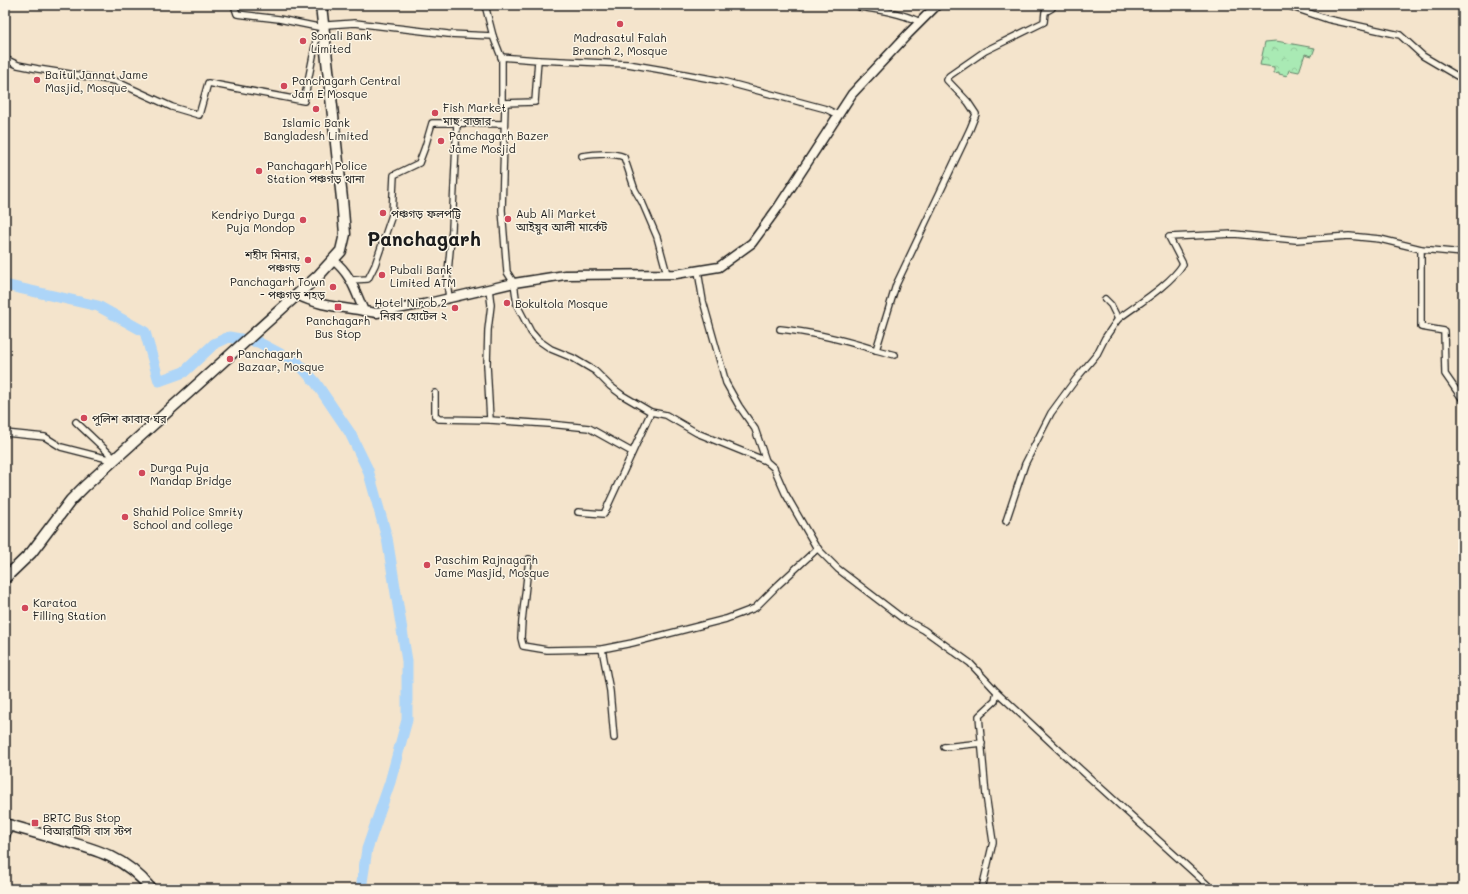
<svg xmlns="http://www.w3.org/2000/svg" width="1468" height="894" font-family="Mali,'Noto Sans Bengali',sans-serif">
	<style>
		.forest { fill: url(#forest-crowns); stroke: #628368 }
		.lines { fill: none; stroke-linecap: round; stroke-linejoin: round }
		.river { stroke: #add5f8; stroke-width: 11 }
		.street-casing { stroke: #1c1c1c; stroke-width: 8 }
		.secondary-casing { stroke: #1c1c1c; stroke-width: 11 }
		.highway-casing { stroke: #1c1c1c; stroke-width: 13 }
		.street { stroke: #fcf5e5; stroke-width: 5.5 }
		.secondary { stroke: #fcf5e5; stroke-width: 8 }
		.highway { stroke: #fcf5e5; stroke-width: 10 }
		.poi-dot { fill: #d1495b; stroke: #fcf5e5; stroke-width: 1.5 }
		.labels { text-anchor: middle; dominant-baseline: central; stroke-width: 3; stroke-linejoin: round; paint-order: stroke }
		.poi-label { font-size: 11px; fill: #1c1c1c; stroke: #fcf5e5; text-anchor: start }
		.town-label { font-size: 19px; font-weight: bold; fill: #1c1c1c; stroke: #fcf5e5 }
	</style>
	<defs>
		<pattern id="forest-crowns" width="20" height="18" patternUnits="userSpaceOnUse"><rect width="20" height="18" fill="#a9eab4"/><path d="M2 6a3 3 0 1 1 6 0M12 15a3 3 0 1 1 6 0" fill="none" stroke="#91c89a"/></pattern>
	</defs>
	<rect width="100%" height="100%" fill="#f4e4cc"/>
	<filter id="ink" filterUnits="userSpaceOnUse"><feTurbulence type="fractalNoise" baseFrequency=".025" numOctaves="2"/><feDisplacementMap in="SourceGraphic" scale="8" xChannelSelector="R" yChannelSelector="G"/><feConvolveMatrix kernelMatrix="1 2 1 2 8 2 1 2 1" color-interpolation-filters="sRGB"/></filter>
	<g filter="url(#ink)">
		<polygon class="forest" points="1276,41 1315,48 1312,56 1305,54 1299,72 1289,70 1287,76 1279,74 1279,72 1274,73 1274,67 1260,65 1265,42"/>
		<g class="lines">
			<polyline class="river" points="5,285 98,306 145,332 159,381 184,372 214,344 229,337 258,342 298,363 316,383 350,433 368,470 387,538 407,661 407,720 390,782 367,849 361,889"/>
			<g class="street-casing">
				<g id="street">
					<polyline points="234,5 237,14 279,19 323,28"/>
					<polyline points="485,5 493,36"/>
					<polyline points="1286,5 1327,19 1400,35 1423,56 1457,76 1463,77"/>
					<path d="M860 7C881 10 901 13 920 22"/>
					<polyline points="501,57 538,60 535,102 503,103"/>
					<polyline points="5,59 18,65 38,69 115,81 172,107 199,115 208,83 304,101 317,36 327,25 355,23 448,34 493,36 502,59 502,101 505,105 502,210 507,272 514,283 517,305 531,332 538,340 551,349 573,358 595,371 610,386 622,395 651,412 604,514 578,512"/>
					<polyline points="538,60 628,64 663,70 722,81 826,109 838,115"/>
					<path d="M582 156C595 154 612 152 624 157L635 190 642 202 657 237 667 274"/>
					<polyline points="1421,249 1421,327 1444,331 1445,374 1463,400"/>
					<polyline points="698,271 703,301 726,383 739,406 755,429 766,461"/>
					<polyline points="351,280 368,279 375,265 392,215 394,175 419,163 425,147 432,123 457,123"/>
					<polyline points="489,289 491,305 488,330 487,365 490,420 549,424 589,428 632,452"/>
					<polyline points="449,298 447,282 452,229 457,123 504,124"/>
					<path d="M1105 299 1111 305 1118 319C1138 304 1170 285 1183 264L1169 237 1234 234 1296 240 1349 236 1380 239 1421 249 1463 253"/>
					<path d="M780 329C813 332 844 340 876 350"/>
					<polyline points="895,355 876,350 896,285 970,129 976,114 968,102 947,80 949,76 985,51 1044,22 1045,12 1052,8 1052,5"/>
					<polyline points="435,393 435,416 439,419 490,420"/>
					<polyline points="651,412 666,415 697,433 766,461 774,468 785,493 816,547 838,569 902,618 924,630 970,663 997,692 995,701 979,716 986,795 993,842 982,889"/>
					<polyline points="76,422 114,458"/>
					<polyline points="5,433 45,437 61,447 112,460"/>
					<polyline points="1006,521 1025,464 1051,413 1076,379 1097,354 1105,338 1118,319"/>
					<polyline points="529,559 522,621 521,638 523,646 547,650 602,649 632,643 726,619 755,608 778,585 818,548"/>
					<polyline points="602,649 610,691 614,738"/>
					<polyline points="997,692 1058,749 1212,889"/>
					<polyline points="944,747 982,743"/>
					<polyline points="5,841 10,826"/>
				</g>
			</g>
			<g class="secondary-casing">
				<g id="secondary">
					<path d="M333 260C351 274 355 291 364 311L377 313 424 304 514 283 565 275 676 274 719 267 752 243 779 206 852 94 908 34 937 5"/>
					<path d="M297 295C318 306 341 307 364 311"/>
				</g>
			</g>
			<g class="highway-casing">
				<g id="highway">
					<polyline points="5,578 31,553 71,500 85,486 319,275 341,251 345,234 342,199 321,5"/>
					<path d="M5 824C23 829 40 834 58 839 95 849 126 857 151 889"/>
				</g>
			</g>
			<use href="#street" class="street"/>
			<use href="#secondary" class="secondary"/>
			<use href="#highway" class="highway"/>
		</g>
	</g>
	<g class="poi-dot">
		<circle cx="620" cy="24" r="4"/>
		<circle cx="303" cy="41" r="4"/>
		<circle cx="37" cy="80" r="4"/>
		<circle cx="284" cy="86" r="4"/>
		<circle cx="316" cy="109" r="4"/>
		<circle cx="435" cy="113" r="4"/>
		<circle cx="441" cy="141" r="4"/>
		<circle cx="259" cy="171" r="4"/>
		<circle cx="383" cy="213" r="4"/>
		<circle cx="508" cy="219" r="4"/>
		<circle cx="303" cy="220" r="4"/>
		<circle cx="308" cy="260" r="4"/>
		<circle cx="382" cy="275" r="4"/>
		<circle cx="333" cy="287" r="4"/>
		<circle cx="507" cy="303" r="4"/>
		<rect x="334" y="303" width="8" height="8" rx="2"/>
		<circle cx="455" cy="308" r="4"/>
		<circle cx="230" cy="359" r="4"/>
		<circle cx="84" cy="418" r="4"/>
		<circle cx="142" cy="473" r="4"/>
		<circle cx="125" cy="517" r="4"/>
		<circle cx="427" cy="565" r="4"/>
		<circle cx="25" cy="608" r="4"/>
		<rect x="31" y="819" width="8" height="8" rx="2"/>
	</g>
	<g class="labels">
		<g class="poi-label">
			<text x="311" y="35">Sonali Bank<tspan x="311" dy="13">Limited</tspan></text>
			<text x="620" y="37" text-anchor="middle">Madrasatul Falah<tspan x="620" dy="13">Branch 2, Mosque</tspan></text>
			<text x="45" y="74">Baitul Jannat Jame<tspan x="45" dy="13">Masjid, Mosque</tspan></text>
			<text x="292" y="80">Panchagarh Central<tspan x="292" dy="13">Jam E Mosque</tspan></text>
			<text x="443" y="107">Fish Market<tspan x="443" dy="13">মাছ বাজার</tspan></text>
			<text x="316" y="122" text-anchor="middle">Islamic Bank<tspan x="316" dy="13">Bangladesh Limited</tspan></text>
			<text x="449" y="135">Panchagarh Bazer<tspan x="449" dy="13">Jame Mosjid</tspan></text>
			<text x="267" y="165">Panchagarh Police<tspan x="267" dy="13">Station পঞ্চগড় থানা</tspan></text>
			<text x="391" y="213">পঞ্চগড় ফলপট্টি</text>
			<text x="516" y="213">Aub Ali Market<tspan x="516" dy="13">আইয়ুব আলী মার্কেট</tspan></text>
			<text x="295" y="214" text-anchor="end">Kendriyo Durga<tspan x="295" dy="13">Puja Mondop</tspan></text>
			<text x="300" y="254" text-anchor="end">শহীদ মিনার,<tspan x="300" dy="13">পঞ্চগড়</tspan></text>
			<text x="390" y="269">Pubali Bank<tspan x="390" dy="13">Limited ATM</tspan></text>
			<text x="325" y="281" text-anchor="end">Panchagarh Town<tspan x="325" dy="13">- পঞ্চগড় শহড়</tspan></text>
			<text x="447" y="302" text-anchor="end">Hotel Nirob 2<tspan x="447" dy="13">নিরব হোটেল ২</tspan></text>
			<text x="515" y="303">Bokultola Mosque</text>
			<text x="338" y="320" text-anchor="middle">Panchagarh<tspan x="338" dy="13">Bus Stop</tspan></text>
			<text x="238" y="353">Panchagarh<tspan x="238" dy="13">Bazaar, Mosque</tspan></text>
			<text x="92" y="418">পুলিশ কাবাব ঘর</text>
			<text x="150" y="467">Durga Puja<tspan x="150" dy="13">Mandap Bridge</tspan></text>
			<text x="133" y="511">Shahid Police Smrity<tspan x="133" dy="13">School and college</tspan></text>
			<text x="435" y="559">Paschim Rajnagarh<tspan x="435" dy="13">Jame Masjid, Mosque</tspan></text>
			<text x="33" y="602">Karatoa<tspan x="33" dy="13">Filling Station</tspan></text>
			<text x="43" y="817">BRTC Bus Stop<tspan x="43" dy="13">বিআরটিসি বাস স্টপ</tspan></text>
		</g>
		<g class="town-label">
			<text x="424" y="238">Panchagarh</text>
		</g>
	</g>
	<rect width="1468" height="894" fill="none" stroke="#fcf5e5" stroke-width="20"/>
	<rect x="10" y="10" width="1448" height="874" fill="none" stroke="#1c1c1c" stroke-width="1.5" filter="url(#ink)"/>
</svg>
